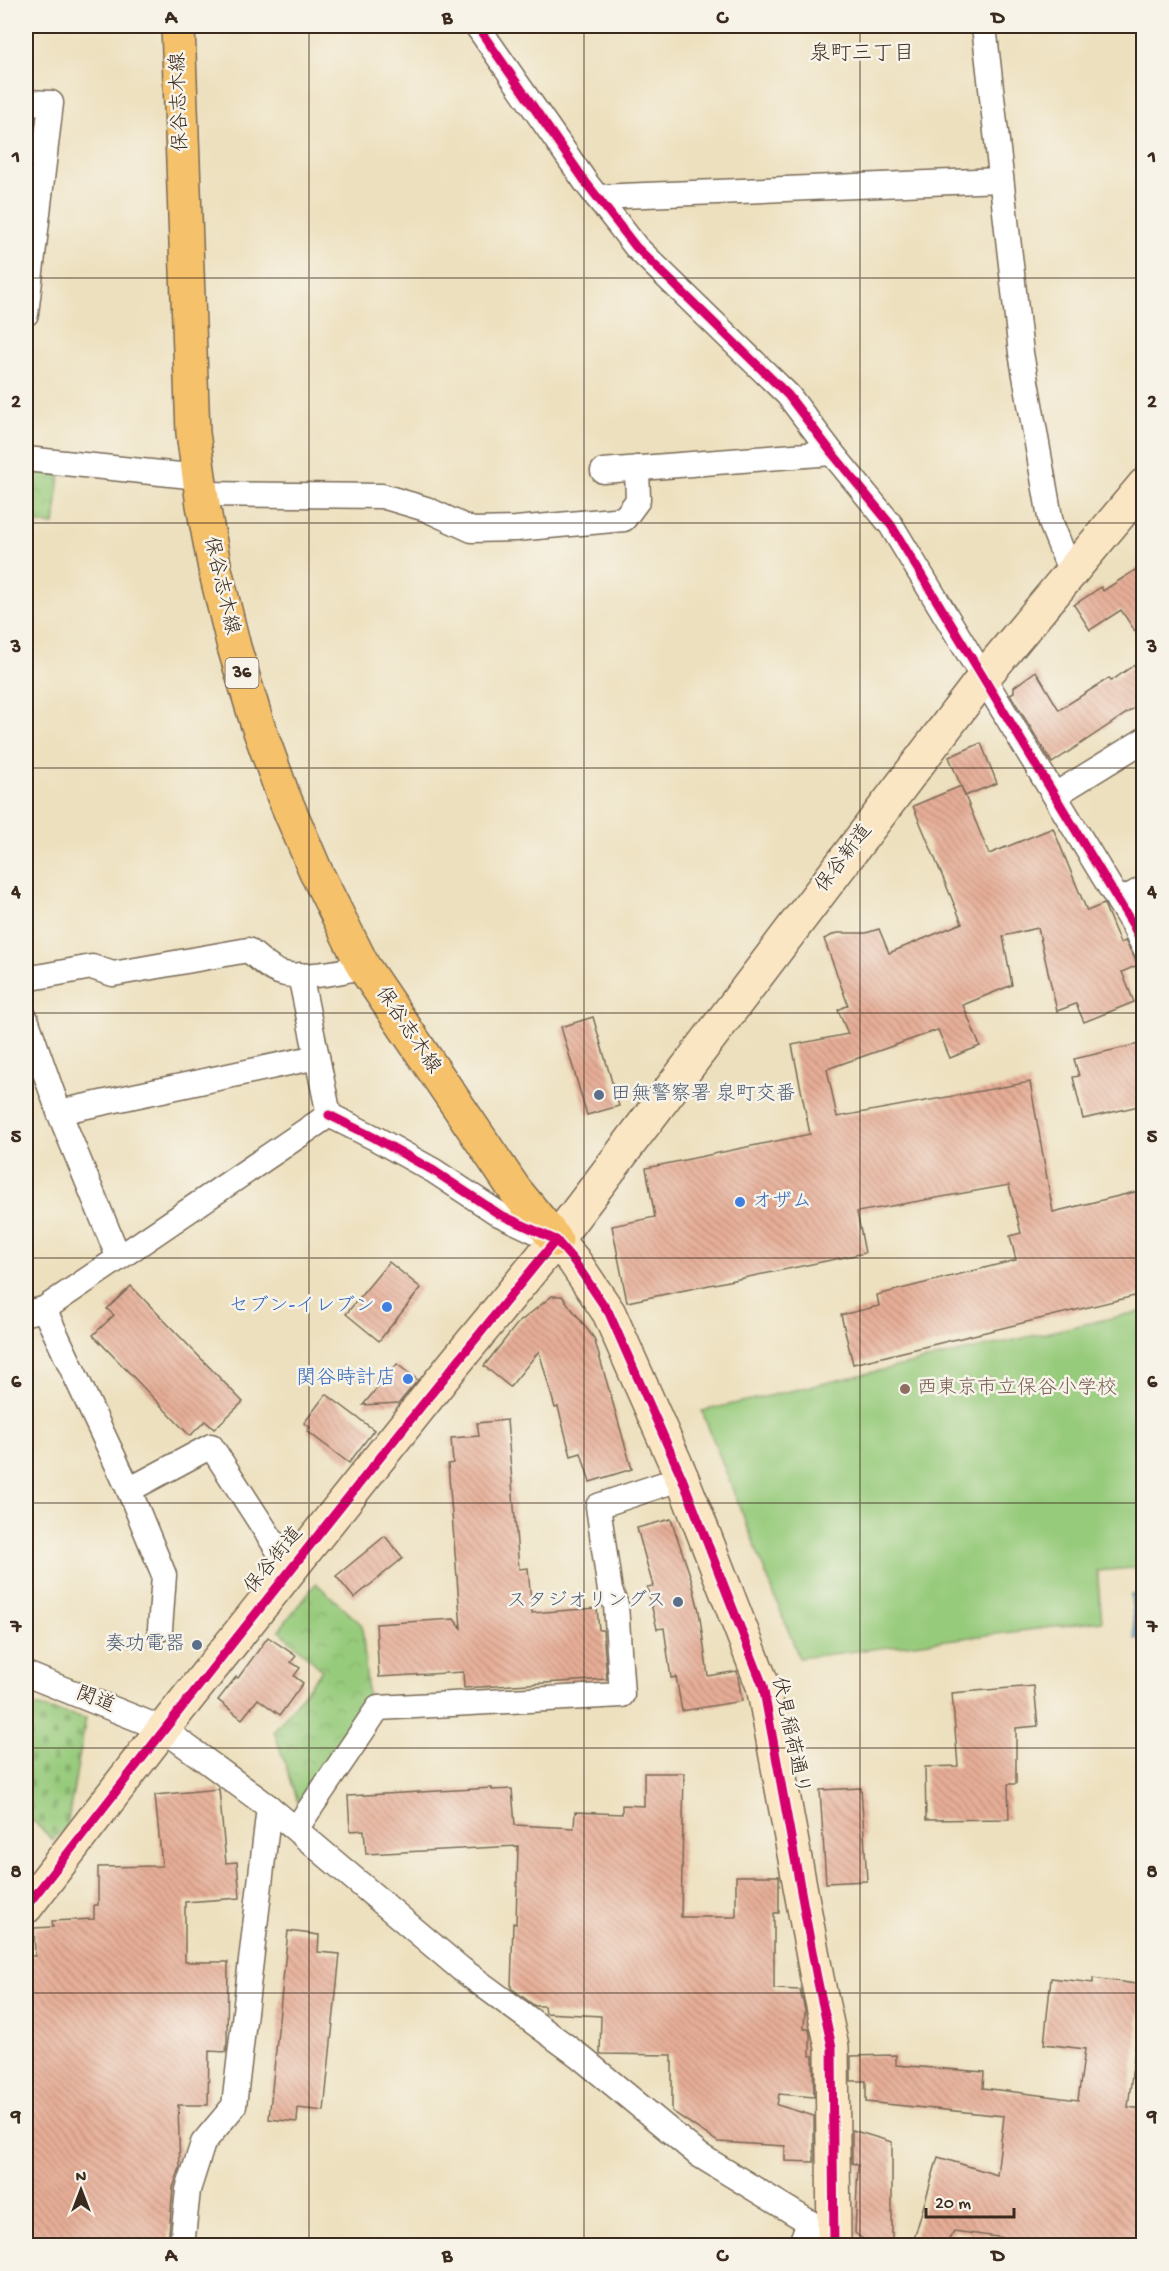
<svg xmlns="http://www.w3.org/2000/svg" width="1169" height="2271" font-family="'Gochi Hand','Klee One',sans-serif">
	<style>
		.cemetery { fill: url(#cemetery-stones); stroke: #697a4d; stroke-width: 1.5 }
		.park { fill: url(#park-crowns); stroke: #697a4d; stroke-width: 1.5 }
		.garden { fill: #97cb7c; stroke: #697a4d; stroke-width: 1.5 }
		.water { fill: url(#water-ripples); stroke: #4e6a7c; stroke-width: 1.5 }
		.building { fill: url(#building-back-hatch) }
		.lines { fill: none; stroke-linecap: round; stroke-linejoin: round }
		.street-casing { stroke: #796a56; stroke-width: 27 }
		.secondary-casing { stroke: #796a56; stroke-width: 36 }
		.primary-casing { stroke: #796a56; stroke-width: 36 }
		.street { stroke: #fff; stroke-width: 24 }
		.secondary { stroke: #fbe6c4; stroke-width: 33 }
		.primary { stroke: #f5c16b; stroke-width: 33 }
		.cycleway-casing { stroke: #f7f3e8; stroke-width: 13 }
		.cycleway { stroke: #d6006c; stroke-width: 9 }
		.grid { fill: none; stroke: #3b2a1e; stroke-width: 1.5; stroke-opacity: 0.55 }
		.service-dot { fill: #5c6f8a; stroke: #f7f3e8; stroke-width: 2 }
		.shop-dot { fill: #3f7fe0; stroke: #f7f3e8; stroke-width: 2 }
		.education-dot { fill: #8d6e63; stroke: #f7f3e8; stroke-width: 2 }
		.labels { text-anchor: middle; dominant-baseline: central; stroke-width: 5; stroke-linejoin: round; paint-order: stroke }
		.shield { fill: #f7f3e8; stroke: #73665b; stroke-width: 1.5 }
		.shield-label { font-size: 18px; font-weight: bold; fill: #3b2a1e }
		.street-label { font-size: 20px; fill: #3b2a1e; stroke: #f7f3e8 }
		.service-label { font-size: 20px; fill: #4e5e75; stroke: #f7f3e8; text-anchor: end }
		.shop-label { font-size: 20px; fill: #366cbe; stroke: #f7f3e8; text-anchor: end }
		.education-label { font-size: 20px; fill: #785e54; stroke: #f7f3e8; text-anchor: start }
		.neighbourhood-label { font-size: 21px; fill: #3b2a1e; stroke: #f7f3e8 }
		.neatline { fill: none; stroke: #3b2a1e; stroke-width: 2 }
		.grid-label { font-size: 20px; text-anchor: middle; font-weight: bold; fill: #3b2a1e }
	</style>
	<defs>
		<pattern id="cemetery-stones" width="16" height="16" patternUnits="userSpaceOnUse" patternTransform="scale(1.5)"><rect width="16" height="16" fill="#97cb7c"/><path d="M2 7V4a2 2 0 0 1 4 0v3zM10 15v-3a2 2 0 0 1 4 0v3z" fill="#83ae6b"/></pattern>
		<pattern id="park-crowns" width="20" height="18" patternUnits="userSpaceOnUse" patternTransform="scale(1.5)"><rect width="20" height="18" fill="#97cb7c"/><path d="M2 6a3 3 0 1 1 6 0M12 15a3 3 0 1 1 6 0" fill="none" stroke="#83ae6b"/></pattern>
		<pattern id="water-ripples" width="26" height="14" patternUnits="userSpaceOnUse" patternTransform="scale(1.5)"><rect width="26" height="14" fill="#62aad9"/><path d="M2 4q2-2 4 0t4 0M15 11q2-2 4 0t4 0" fill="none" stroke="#528baf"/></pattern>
		<pattern id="building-back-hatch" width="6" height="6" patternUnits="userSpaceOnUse" patternTransform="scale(1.5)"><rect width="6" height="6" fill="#e7ae97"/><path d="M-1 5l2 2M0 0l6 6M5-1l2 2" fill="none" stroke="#bc8e7b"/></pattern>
	</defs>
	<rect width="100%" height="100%" fill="#f7f3e8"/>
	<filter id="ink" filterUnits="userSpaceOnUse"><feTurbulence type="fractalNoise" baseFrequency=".0167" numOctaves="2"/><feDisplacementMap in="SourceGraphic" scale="12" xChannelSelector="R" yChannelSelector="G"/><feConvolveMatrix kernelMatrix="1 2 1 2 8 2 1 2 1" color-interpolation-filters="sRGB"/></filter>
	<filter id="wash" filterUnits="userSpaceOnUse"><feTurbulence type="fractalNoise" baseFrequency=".008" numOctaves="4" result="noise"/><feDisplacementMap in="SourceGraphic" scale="24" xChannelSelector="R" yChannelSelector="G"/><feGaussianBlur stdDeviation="1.35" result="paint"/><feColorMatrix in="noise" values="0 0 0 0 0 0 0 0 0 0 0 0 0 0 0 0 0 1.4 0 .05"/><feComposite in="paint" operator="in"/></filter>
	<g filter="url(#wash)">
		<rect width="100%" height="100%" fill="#ede0be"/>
		<polygon class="cemetery" points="26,1704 86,1718 67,1826 53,1840 26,1814"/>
		<g class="park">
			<polygon points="26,471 60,475 54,525 26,522"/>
			<polygon points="316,1583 362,1625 368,1699 364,1711 299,1805 274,1731 322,1670 279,1630"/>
		</g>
		<polygon class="garden" points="1142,1311 1143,1567 1097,1571 1102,1621 799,1658 702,1411"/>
		<polygon class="water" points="1143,1594 1143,1638 1135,1639 1131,1595"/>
		<g id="blocks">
			<g class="building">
				<polygon points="1143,565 1143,643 1121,610 1090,630 1074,605 1101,587 1103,591"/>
				<polygon points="1143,659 1143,702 1052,763 1010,694 1014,692 1014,687 1036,671 1059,710 1109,678 1111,681"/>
				<polygon points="981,743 997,783 965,796 949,757"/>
				<polygon points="961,786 989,854 1053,828 1087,911 1104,904 1120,943 1125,941 1134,957 1138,965 1122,972 1134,1002 1084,1022 1076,1004 1057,1011 1038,928 1003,936 1012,985 963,1005 980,1046 950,1058 938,1030 827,1069 837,1117 1030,1082 1053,1212 1143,1190 1143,1294 853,1364 841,1315 879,1306 877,1295 1016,1260 1010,1236 1021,1233 1009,1185 857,1212 865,1253 627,1302 612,1226 655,1217 646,1168 810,1134 792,1045 848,1034 838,1010 848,1005 824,939 837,933 866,933 879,929 889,953 962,923 913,806"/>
				<polygon points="593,1017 619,1106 587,1115 561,1027"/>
				<polygon points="1143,1043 1143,1105 1083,1119 1073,1077 1079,1076 1074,1059"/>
				<polygon points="389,1262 421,1288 379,1341 346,1314"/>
				<polygon points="131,1286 243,1402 214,1429 205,1421 190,1436 93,1335 114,1315 107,1309"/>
				<polygon points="552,1296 562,1296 594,1338 632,1469 590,1482 581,1453 571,1456 558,1407 555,1408 539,1351 510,1387 484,1366 517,1324"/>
				<polygon points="397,1364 418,1380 399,1403 363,1405"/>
				<polygon points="326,1394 374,1430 349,1463 307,1431 310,1427 304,1423"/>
				<polygon points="507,1420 519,1569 528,1568 532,1613 597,1608 599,1630 603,1630 607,1679 464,1688 463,1672 379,1677 376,1624 454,1619 461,1628 448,1464 453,1463 451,1438 479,1436 477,1423"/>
				<polygon points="671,1519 691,1578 699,1611 708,1676 737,1671 742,1701 682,1711 676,1677 671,1678 664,1628 657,1629 647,1587 653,1586 637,1528"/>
				<polygon points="385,1536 403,1558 354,1598 336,1576"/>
				<polygon points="268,1637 296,1656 291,1662 300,1668 294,1676 303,1683 280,1715 258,1699 242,1719 218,1700 236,1677 238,1678"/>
				<polygon points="1034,1686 1038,1726 1016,1728 1016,1784 1008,1784 1009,1819 926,1820 925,1767 958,1766 952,1693"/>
				<polygon points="644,1773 684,1773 681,1917 736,1917 736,1876 779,1876 779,1913 774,1913 774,1989 800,1990 805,2010 804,2029 809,2029 810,2034 810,2056 813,2056 814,2097 779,2094 777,2105 814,2116 814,2162 785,2161 785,2146 718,2142 672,2111 672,2055 600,2054 601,2016 545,2013 544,2006 535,2006 511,1988 513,1923 516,1924 518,1846 366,1854 364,1830 350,1831 348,1796 492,1788 492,1790 512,1789 515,1825 574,1828 575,1812 622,1814 622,1805 644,1806"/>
				<polygon points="861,1788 867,1881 826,1883 820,1790"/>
				<polygon points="219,1789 226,1863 237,1862 240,1898 185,1902 185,1962 228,1962 227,2041 226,2052 209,2051 208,2105 178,2105 180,2168 173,2188 168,2244 26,2240 26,1956 35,1956 34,1928 53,1927 52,1921 94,1919 94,1905 98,1905 98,1867 162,1866 155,1795"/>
				<polygon points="288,1931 319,1935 318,1952 340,1954 324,2111 298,2108 297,2122 269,2119"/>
				<polygon points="1051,1978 1093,1983 1093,1978 1143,1985 1128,2107 1143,2109 1143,2246 1064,2246 954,2231 945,2246 912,2246 938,2157 997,2175 1004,2116 866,2102 866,2081 851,2081 851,2056 896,2055 896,2065 984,2072 983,2088 1078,2100 1085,2049 1044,2044"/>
				<polygon points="852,2130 892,2142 892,2246 872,2246 855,2233 858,2165 852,2163"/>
			</g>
		</g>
	</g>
	<g filter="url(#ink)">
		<use href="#blocks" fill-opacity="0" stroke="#796a56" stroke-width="1.5"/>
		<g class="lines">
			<g class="street-casing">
				<g id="street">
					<polyline points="477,26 587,184 636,247 788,395 832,453 891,525 1133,925 1144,947"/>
					<polyline points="984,26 1021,353 1051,523 1071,573"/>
					<polyline points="26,102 51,103 26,314"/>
					<polyline points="597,197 1000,180"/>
					<polyline points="26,459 199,477"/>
					<polyline points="603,471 832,453"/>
					<polyline points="201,494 382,496 426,509 472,530 516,529 624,519 638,500 637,468"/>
					<polyline points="1055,795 1144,740"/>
					<polyline points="1119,902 1144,888"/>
					<path d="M26 979 92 967 113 974 248 950C256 956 265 965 274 970 294 982 342 972 363 966"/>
					<polyline points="26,1019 59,1112 118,1256"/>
					<polyline points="59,1112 317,1057"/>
					<polyline points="329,1115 375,1138 434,1171 499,1214 552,1239"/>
					<polyline points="44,1309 129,1490 211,1446 291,1570"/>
					<polyline points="26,1313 44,1309 329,1115 300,975"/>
					<polyline points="129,1490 164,1575 160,1629"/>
					<polyline points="26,1674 163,1729 269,1807 461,1969 578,2055 699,2155 809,2222 841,2246"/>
					<polyline points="296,1829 378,1708 622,1695 616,1605 610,1591 598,1506 682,1478"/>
					<polyline points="182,2246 188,2190 203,2143 234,2106 269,1807"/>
					<polyline points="800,2246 809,2222"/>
				</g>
			</g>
			<g class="secondary-casing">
				<g id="secondary">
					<polyline points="556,1240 574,1261 609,1313 682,1478 763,1686 817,1978 832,2047 834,2246"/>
					<polyline points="26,1907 163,1729 454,1364 556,1240 983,678 1144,485"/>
				</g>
			</g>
			<g class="primary-casing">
				<polyline id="primary" points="178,26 193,433 203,505 215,569 234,647 257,723 283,795 317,874 363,966 515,1190 556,1240"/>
			</g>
			<use href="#street" class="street"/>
			<use href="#secondary" class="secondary"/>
			<use href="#primary" class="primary"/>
			<g class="cycleway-casing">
				<g id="cycleway">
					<polyline points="477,26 587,184 636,247 788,395 832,453 891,525 1133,925 1144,947"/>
					<polyline points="329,1115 375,1138 434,1171 499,1214 556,1240 574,1261 609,1313 682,1478 763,1686 817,1978 832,2047 834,2246"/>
					<path d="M26 1907C200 1683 376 1460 556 1240"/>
				</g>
			</g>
			<use href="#cycleway" class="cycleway"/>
		</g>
	</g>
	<path class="grid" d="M309 26V2246M584 26V2246M860 26V2246M26 278H1144M26 523H1144M26 768H1144M26 1013H1144M26 1258H1144M26 1503H1144M26 1748H1144M26 1993H1144"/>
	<g class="service-dot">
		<circle cx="599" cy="1095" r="6"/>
		<circle cx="678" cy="1602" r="6"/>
		<circle cx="197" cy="1645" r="6"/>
	</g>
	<g class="shop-dot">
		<circle cx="740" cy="1202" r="6"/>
		<circle cx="387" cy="1307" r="6"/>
		<circle cx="408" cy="1379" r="6"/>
	</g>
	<circle class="education-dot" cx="905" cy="1389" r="6"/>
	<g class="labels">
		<rect class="shield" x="225.5" y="658" width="33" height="30" rx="4.5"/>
		<g class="shield-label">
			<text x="242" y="673">36</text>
		</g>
		<g class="street-label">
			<text transform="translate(181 102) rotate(-92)">保谷志木線</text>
			<text transform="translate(220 586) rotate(77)">保谷志木線</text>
			<text transform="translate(845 859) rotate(-53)">保谷新道</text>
			<text transform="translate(407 1031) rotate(56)">保谷志木線</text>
			<text transform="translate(275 1561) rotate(-51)">保谷街道</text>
			<text transform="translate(95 1701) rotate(21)">関道</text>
			<text transform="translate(789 1736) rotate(78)">伏見稲荷通り</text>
		</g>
		<g class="service-label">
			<text x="611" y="1095" text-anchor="start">田無警察署 泉町交番</text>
			<text x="666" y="1602">スタジオリングス</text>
			<text x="185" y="1645">奏功電器</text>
		</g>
		<g class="shop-label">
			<text x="752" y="1202" text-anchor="start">オザム</text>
			<text x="375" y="1307">セブン-イレブン</text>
			<text x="396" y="1379">関谷時計店</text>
		</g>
		<g class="education-label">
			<text x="917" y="1389">西東京市立保谷小学校</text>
		</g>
		<g class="neighbourhood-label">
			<text x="862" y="55">泉町三丁目</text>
		</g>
	</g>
	<rect width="1169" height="2271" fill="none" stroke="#f7f3e8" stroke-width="66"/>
	<g transform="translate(81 2190)" stroke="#f7f3e8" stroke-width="4.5" paint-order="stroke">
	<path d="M0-4.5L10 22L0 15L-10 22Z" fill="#3b2a1e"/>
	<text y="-9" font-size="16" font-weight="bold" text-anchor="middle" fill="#3b2a1e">N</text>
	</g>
	<path d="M926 2208v9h88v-9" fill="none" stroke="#3b2a1e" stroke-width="3"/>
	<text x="935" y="2208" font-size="18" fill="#3b2a1e" stroke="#f7f3e8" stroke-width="4.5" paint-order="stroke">20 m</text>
	<rect x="33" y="33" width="1103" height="2205" class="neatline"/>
	<g class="grid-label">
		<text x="171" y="23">A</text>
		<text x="447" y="23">B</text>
		<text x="722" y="23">C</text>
		<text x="998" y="23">D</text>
		<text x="16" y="162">1</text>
		<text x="1152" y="162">1</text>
		<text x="16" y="407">2</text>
		<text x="1152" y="407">2</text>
		<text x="16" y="652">3</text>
		<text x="1152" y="652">3</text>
		<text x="16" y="897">4</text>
		<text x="1152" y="897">4</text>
		<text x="16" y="1142">5</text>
		<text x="1152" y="1142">5</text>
		<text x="16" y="1387">6</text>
		<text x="1152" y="1387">6</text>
		<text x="16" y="1632">7</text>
		<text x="1152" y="1632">7</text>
		<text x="16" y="1877">8</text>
		<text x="1152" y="1877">8</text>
		<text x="16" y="2122">9</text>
		<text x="1152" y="2122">9</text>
		<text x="171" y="2261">A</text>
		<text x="447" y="2261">B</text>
		<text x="722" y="2261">C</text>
		<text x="998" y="2261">D</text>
	</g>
</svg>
